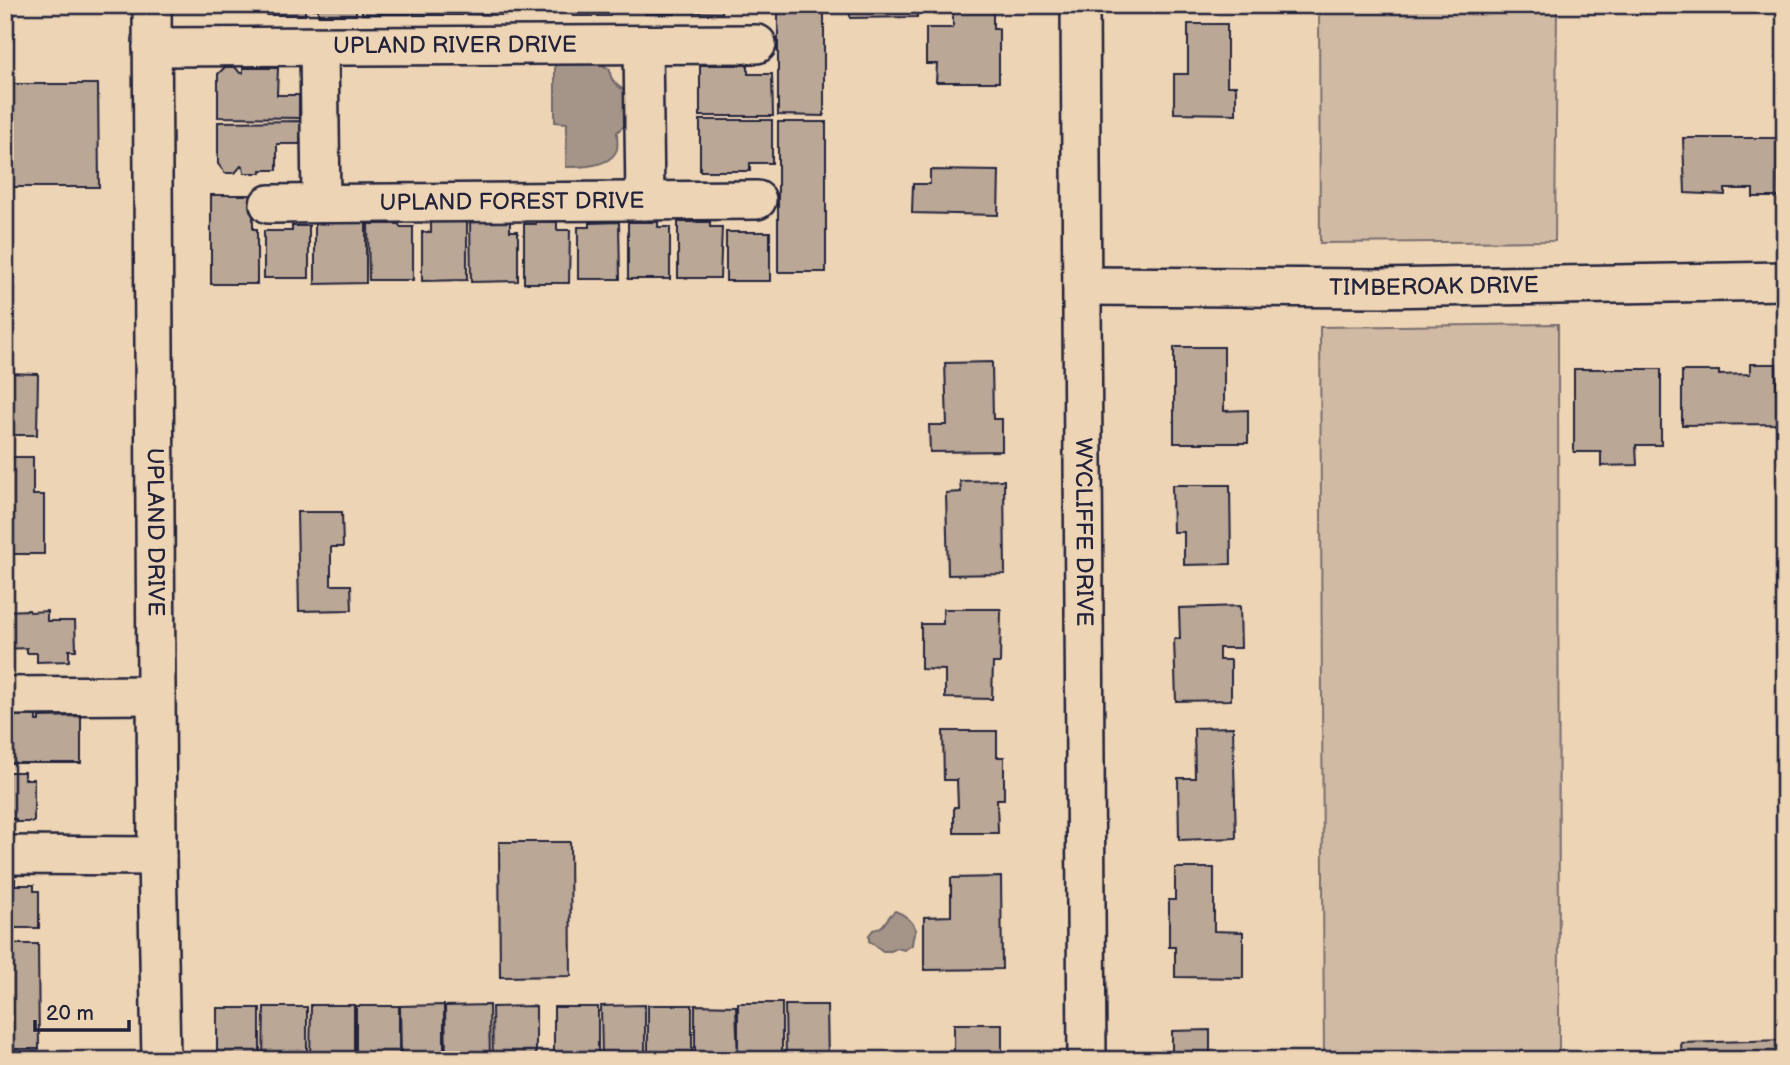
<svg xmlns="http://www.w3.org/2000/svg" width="1790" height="1065" font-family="'Balsamiq Sans',sans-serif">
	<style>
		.green { fill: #d0baa3; stroke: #796e6f; stroke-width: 2 }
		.water { fill: #a59589; stroke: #71676a; stroke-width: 2 }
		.building { fill: #baa796; stroke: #22223b; stroke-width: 2 }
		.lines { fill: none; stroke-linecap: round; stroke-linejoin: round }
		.minor-casing { stroke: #22223b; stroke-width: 42 }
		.minor { stroke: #edd4b4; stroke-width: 37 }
		.labels { text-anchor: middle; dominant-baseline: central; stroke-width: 7; stroke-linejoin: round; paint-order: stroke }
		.street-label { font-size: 23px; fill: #22223b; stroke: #edd4b4 }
	</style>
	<rect width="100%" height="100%" fill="#edd4b4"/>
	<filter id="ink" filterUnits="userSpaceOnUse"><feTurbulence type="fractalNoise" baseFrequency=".0143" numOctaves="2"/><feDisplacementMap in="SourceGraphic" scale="14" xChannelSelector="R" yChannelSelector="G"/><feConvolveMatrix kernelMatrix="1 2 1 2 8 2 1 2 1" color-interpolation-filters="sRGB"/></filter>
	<g filter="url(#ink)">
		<g class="green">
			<polygon points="1319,5 1557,5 1555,241 1320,243"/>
			<polygon points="1558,324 1559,1060 1324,1060 1320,327"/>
		</g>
		<g class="water">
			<path d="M555 61 596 62 610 69C609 79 617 86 624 90L625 125 617 132C617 138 618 144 617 149 611 167 582 167 566 167L567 123 555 122Z"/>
			<path d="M895 911C904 914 913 921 916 930L913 937 912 945 904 950 897 948 891 951H883L869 941V935L873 930C887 927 885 918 895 911Z"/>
		</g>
		<g class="building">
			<rect x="213" y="5" width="40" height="8"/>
			<polygon points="257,5 305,5 305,15 267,15 267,8 257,8"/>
			<polygon points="308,5 356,5 356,15 318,15 318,9 308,9"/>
			<rect x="362" y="5" width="48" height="9"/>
			<polygon points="414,5 461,5 462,15 414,15"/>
			<polygon points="463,5 509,5 509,15 463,14"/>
			<polygon points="525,5 570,5 570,12 540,13 540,9 526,9"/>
			<polygon points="573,5 620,5 620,6 610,6 610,16 573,16"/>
			<polygon points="632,5 675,5 675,14 645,14 645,10 632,10"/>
			<polygon points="679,5 722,5 722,13 679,12"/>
			<rect x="726" y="5" width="15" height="4"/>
			<polygon points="778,5 824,5 824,116 778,115"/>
			<polygon points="850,5 917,5 917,17 850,18"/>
			<polygon points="953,5 993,5 993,29 999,29 999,82 936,82 937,64 926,64 926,28 953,28"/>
			<polygon points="1188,24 1227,24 1227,86 1236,86 1236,114 1174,113 1174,74 1188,74"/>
			<polygon points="700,65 748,65 748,74 772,74 773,116 700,116"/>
			<polygon points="225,67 235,67 240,73 243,73 243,68 278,68 277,95 299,95 299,118 218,117 218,74"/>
			<polygon points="5,84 98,84 99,187 5,187"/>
			<polygon points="700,120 772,120 772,163 750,163 750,171 700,171"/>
			<polygon points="300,121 300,144 277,144 277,170 261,170 261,173 244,173 243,166 241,166 235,173 225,173 218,164 218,122"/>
			<rect x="778" y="122" width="48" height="150"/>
			<polygon points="1683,138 1778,138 1779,197 1753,197 1753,189 1725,189 1725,195 1685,193"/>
			<polygon points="930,170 999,171 998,215 912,213 913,184 930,184"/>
			<polygon points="211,195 253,195 253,229 257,229 257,284 211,284"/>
			<polygon points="470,220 510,220 510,231 518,231 518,281 471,282"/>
			<polygon points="431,222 467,222 467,280 422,281 422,232 431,232"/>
			<polygon points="536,222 557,222 557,230 570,230 569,283 524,283 524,224 536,224"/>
			<polygon points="619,222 620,279 578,279 578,227 590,227 590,223"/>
			<polygon points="628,222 658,222 658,227 670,227 670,279 628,279"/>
			<polygon points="678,222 710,222 710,227 722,227 720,278 678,278"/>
			<polygon points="315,223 366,223 366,283 315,284"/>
			<polygon points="368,224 399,224 400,227 413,227 413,280 369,280"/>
			<polygon points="292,226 309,226 309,278 264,278 264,231 292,231"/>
			<rect x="726" y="232" width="44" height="49"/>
			<polygon points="1174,347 1224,347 1224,411 1248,410 1248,443 1174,443"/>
			<polygon points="992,362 993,419 1002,419 1002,451 930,452 929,425 947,425 945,363"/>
			<polygon points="1750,364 1776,364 1777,424 1682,425 1682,371 1719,371 1719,375 1750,374"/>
			<polygon points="1574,369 1661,369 1661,445 1636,445 1637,465 1601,466 1601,452 1574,452"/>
			<polygon points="5,373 38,374 37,435 5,435"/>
			<polygon points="5,457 33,457 33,495 44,495 44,554 5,554"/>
			<polygon points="1004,480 1005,574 948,575 946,493 961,492 960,481"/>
			<polygon points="1172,485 1230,485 1231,564 1184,565 1184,532 1173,532"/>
			<polygon points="297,512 342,512 343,547 331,547 331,585 351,585 352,610 299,611"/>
			<polygon points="1240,606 1241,648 1219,648 1219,660 1231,660 1231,700 1176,701 1174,639 1180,639 1179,608"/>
			<polygon points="943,609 1001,609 1000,663 993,663 992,699 945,698 945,670 921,669 921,624 943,624"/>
			<polygon points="29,610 30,612 47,611 47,621 75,621 76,650 69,650 69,661 37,662 37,653 27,653 27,648 5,649 5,611"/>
			<polygon points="14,716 36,716 36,721 39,721 39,717 81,716 81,763 5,763 5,722 14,722"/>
			<polygon points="1233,727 1236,838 1179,840 1178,778 1195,778 1194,728"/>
			<polygon points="943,731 997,731 997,757 1004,757 1004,799 997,799 998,833 954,833 954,807 958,807 957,780 944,780"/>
			<polygon points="5,772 24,772 24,779 34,779 34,822 16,822 16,819 5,819"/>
			<polygon points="499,842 570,842 571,976 500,977"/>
			<polygon points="1175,868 1214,868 1214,931 1243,932 1243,978 1175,977 1175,947 1169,947 1169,900 1175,900"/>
			<polygon points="1001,877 1002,969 924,970 924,917 951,916 951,878"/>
			<polygon points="5,879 15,879 15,885 34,885 34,891 39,891 39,928 10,928 10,923 5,923"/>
			<polygon points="5,944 38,944 39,1049 5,1049"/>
			<rect x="738" y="1003" width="44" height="57"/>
			<polygon points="311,1005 354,1005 354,1060 310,1060"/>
			<polygon points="444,1005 444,1060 401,1060 400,1006"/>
			<polygon points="489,1005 490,1060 446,1060 445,1006"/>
			<polygon points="645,1005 645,1060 602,1060 601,1006"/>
			<rect x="648" y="1005" width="44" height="55"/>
			<polygon points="695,1005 736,1006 738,1060 695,1060"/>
			<polygon points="785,1005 827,1005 828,1060 786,1060"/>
			<rect x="356" y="1006" width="43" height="54"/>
			<polygon points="536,1006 536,1060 493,1060 492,1007"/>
			<polygon points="264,1007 307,1007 307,1060 263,1060"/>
			<rect x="554" y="1007" width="44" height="53"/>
			<rect x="217" y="1008" width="43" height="52"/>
			<rect x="954" y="1024" width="48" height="36"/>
			<polygon points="1210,1030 1210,1060 1172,1060 1172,1031"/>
			<polygon points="1785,1040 1785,1060 1682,1060 1681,1043"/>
		</g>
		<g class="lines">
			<g class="minor-casing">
				<g id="minor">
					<path id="s1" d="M152 5 157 856 161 1060"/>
					<path id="s2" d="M1080 5 1087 1060"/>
					<polyline points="643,45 645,201"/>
					<path id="s3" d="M152 47 757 44"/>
					<polyline points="319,47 321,203"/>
					<path id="s4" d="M269 204 757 200"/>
					<path id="s5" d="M1082 286 1380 288 1785 281"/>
					<polyline points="5,696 156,695"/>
					<polyline points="5,855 157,856"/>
				</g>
			</g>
			<use href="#minor" class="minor"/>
		</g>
	</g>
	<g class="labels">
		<g class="street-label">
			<text stroke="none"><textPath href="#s3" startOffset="303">UPLAND RIVER DRIVE</textPath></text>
			<text stroke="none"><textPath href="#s4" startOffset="243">UPLAND FOREST DRIVE</textPath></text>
			<text stroke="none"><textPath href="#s5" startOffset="352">TIMBEROAK DRIVE</textPath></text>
			<text stroke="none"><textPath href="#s2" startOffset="527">WYCLIFFE DRIVE</textPath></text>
			<text stroke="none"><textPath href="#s1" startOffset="527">UPLAND DRIVE</textPath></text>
		</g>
	</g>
	<rect width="1790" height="1065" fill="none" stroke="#edd4b4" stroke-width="28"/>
	<rect x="14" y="14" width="1762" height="1037" fill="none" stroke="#22223b" stroke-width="2.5" filter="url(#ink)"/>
	<path d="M35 1020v10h94v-10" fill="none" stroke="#22223b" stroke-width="3.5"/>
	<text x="46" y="1020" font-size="21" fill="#22223b" stroke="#edd4b4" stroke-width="5" paint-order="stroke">20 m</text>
</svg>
